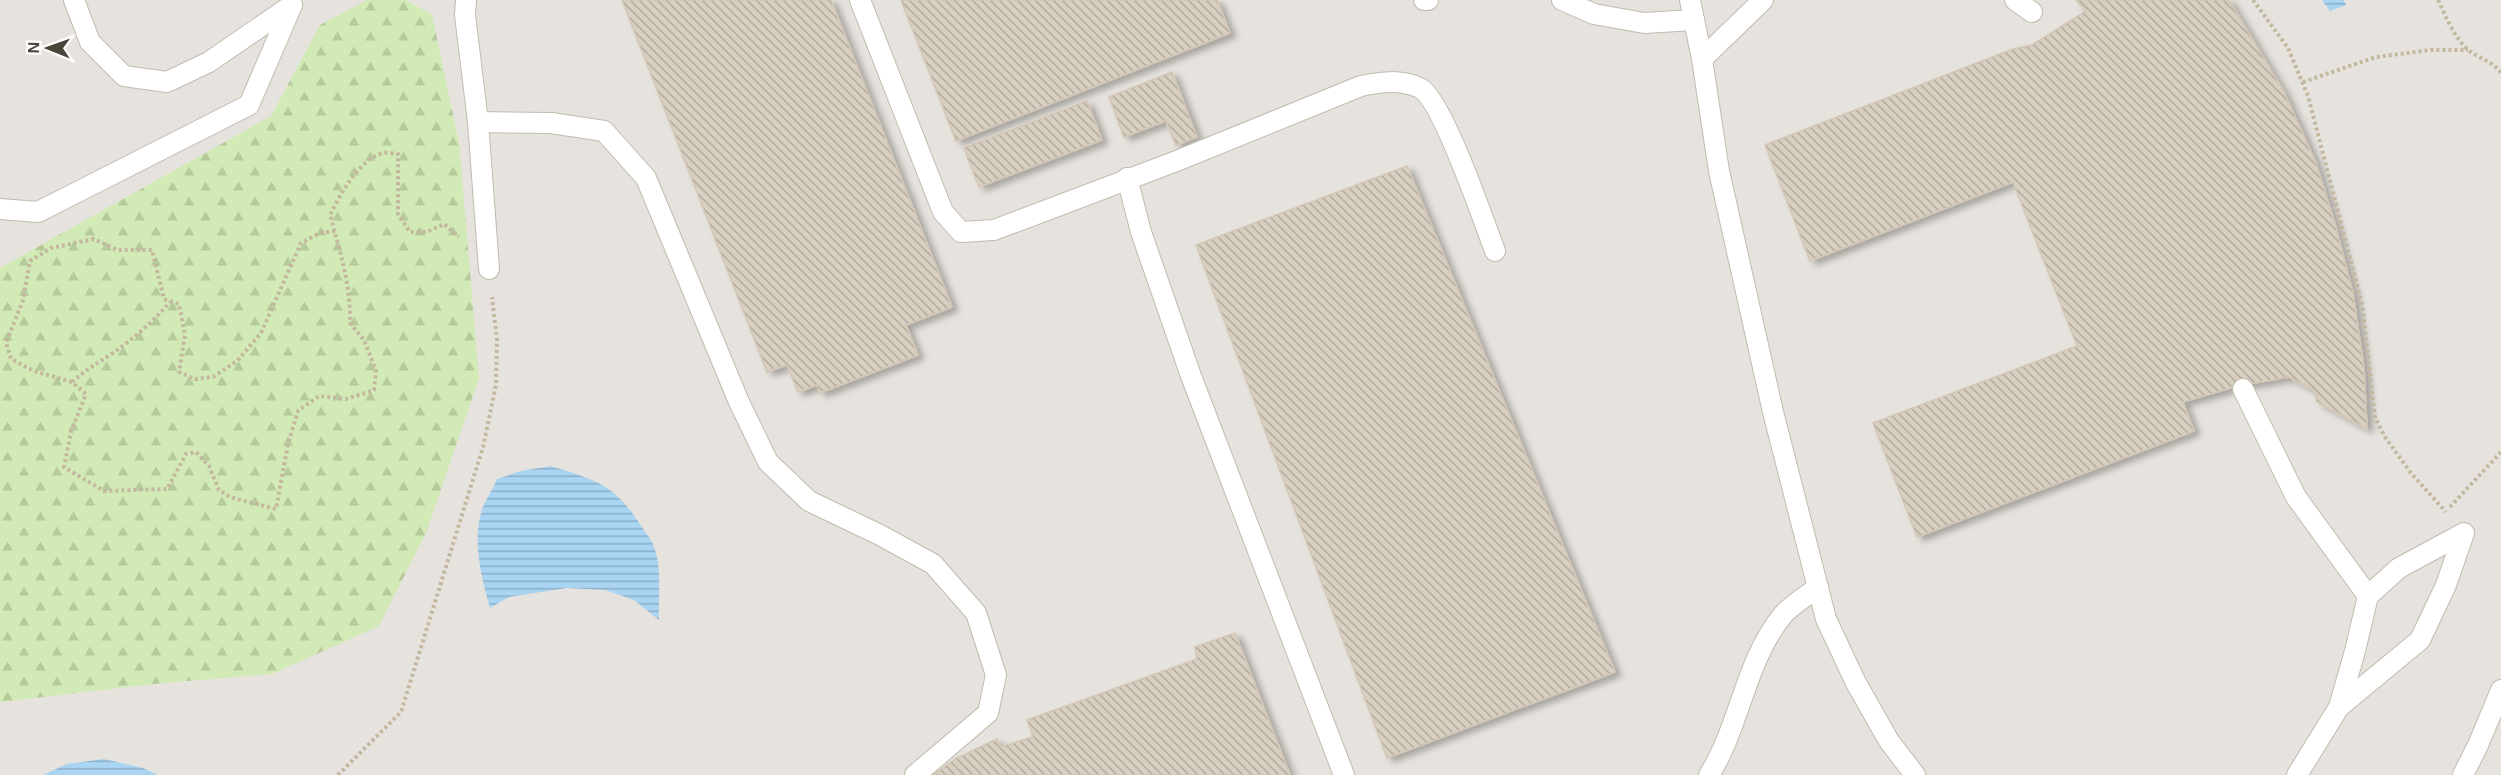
<svg xmlns="http://www.w3.org/2000/svg" width="2501" height="775" font-family="Helvetica,sans-serif">
	<style>
		.industrial { fill: #e6e2dd }
		.forest { fill: url(#forest-firs) }
		.water { fill: url(#water-rules) }
		.building { fill: url(#building-back-hatch); stroke: #d3c7b4; stroke-width: 1.5; filter: url(#shadow) }
		.lines { fill: none; stroke-linecap: round; stroke-linejoin: round }
		.lane-casing { stroke: #c2bbae; stroke-width: 22 }
		.path { stroke: #c4b79f; stroke-width: 4; stroke-dasharray: 3 3; stroke-linecap: butt }
		.lane { stroke: #fff; stroke-width: 20 }
	</style>
	<defs>
		<pattern id="forest-firs" width="22" height="20" patternUnits="userSpaceOnUse" patternTransform="scale(1.5)"><rect width="22" height="20" fill="#d2eab5"/><path d="M5 1l3.5 6h-7zM16 11l3.5 6h-7z" fill="#b6ca9c"/></pattern>
		<pattern id="water-rules" width="6" height="5" patternUnits="userSpaceOnUse" patternTransform="scale(1.5)"><rect width="6" height="5" fill="#a9d4f2"/><path d="M0 2.5h6" fill="none" stroke="#8caec5"/></pattern>
		<pattern id="building-back-hatch" width="6" height="6" patternUnits="userSpaceOnUse" patternTransform="scale(1.5)"><rect width="6" height="6" fill="#d8cfc1"/><path d="M-1 5l2 2M0 0l6 6M5-1l2 2" fill="none" stroke="#b1aa9e"/></pattern>
		<filter id="shadow"><feDropShadow dx="6" dy="4" stdDeviation="3" flood-color="#0004"/></filter>
	</defs>
	<rect width="100%" height="100%" fill="#f6f3ec"/>
	<rect class="industrial" x="0" y="0" width="2501" height="775"/>
	<polygon class="forest" points="367,0 406,0 432,15 459,143 479,378 426,533 379,626 272,674 153,684 0,702 0,268 271,116 320,25"/>
	<g class="water">
		<polygon points="2322,0 2344,0 2346,5 2330,11"/>
		<path d="M551 466C595 480 615 484 641 526 646 533 653 541 655 550 662 572 658 597 659 620L634 600 605 590 567 588 509 597 490 608C481 576 472 542 482 509 486 499 493 489 497 479L521 471Z"/>
		<polygon points="104,759 143,768 158,775 43,775 67,764"/>
	</g>
	<g class="building">
		<polygon points="622,0 831,0 952,307 906,325 918,355 820,393 817,385 798,392 787,365 767,372"/>
		<polygon points="901,0 1217,0 1230,33 956,141"/>
		<polygon points="2076,0 2229,0 2284,92 2316,163 2335,224 2353,293 2364,368 2367,429 2317,402 2315,391 2289,377 2237,386 2183,402 2194,431 1917,537 1873,423 2077,346 2013,182 1810,261 1765,145 2013,49 2032,45 2086,11"/>
		<polygon points="1172,72 1197,137 1176,145 1166,121 1124,137 1109,97"/>
		<polygon points="1087,101 1102,140 979,187 964,148"/>
		<polygon points="1407,166 1615,672 1387,758 1196,245"/>
		<polygon points="1235,633 1290,775 933,775 955,759 997,739 1000,747 1033,737 1027,720 1197,659 1195,647"/>
	</g>
	<g class="lines">
		<g class="lane-casing">
			<g id="lane">
				<polyline points="74,0 90,42 124,76 167,82 209,62 292,5"/>
				<polyline points="466,0 465,15 478,122 489,269"/>
				<path d="M860 0 943 212 961 232 994 230 1174 162 1361 86C1381 82 1400 79 1420 88 1442 99 1484 222 1495 251"/>
				<polyline points="1424,0 1428,0"/>
				<polyline points="1562,0 1594,14 1644,23 1694,20"/>
				<polyline points="1690,0 1702,59 1719,171 1773,412 1826,619 1856,683 1889,741 1915,775"/>
				<polyline points="2015,0 2032,12"/>
				<polyline points="1702,59 1763,0"/>
				<polyline points="478,122 551,123 604,131 646,178 739,402 768,462 809,501 880,535 933,564 976,613 996,675 988,713 915,775"/>
				<polyline points="1127,178 1141,232 1191,376 1344,775"/>
				<polyline points="0,209 38,212 249,105 292,5"/>
				<polyline points="2243,389 2296,497 2368,596"/>
				<path d="M1709 775C1740 726 1745 662 1782 616 1791 605 1807 596 1818 587"/>
				<polyline points="2297,775 2339,707 2355,651 2368,596 2399,568 2464,533 2446,585 2420,640 2339,707"/>
				<polyline points="2463,775 2478,745 2501,690"/>
			</g>
		</g>
		<g class="path">
			<polyline points="2253,0 2288,48 2308,96 2362,304 2375,418 2385,437 2411,473 2446,512"/>
			<path d="M2438 0C2446 17 2453 35 2467 49 2477 58 2493 61 2501 73"/>
			<polyline points="2303,82 2376,57 2431,50 2468,50"/>
			<path d="M335 231 320 233 301 243 261 333 237 361 213 377 195 379 179 372 185 335 179 304 164 299 152 250H117L94 239 51 248 30 261 23 300 6 343 11 359 34 371 72 382 86 394 71 432 64 467 104 491 167 489 186 454 196 452 209 466 219 490 230 497 276 509 288 444 298 411 319 396 346 399 374 390 376 371 364 340 350 323C351 286 340 251 330 215 340 195 359 159 383 153 387 152 394 154 398 154V214L410 232H427L444 224 459 237"/>
			<path d="M72 382C84 371 96 364 110 355 132 340 153 322 170 302"/>
			<polyline points="2450,507 2501,452"/>
			<polyline points="338,775 401,712 483,447 496,385 497,340 492,297"/>
		</g>
		<use href="#lane" class="lane"/>
	</g>
	<g transform="translate(48 48) rotate(271)" stroke="#ffffff" stroke-width="4.5" paint-order="stroke">
	<path d="M0-4.5L10 22L0 15L-10 22Z" fill="#4b4439"/>
	<text y="-9" font-size="16" font-weight="bold" text-anchor="middle" fill="#4b4439">N</text>
	</g>
</svg>
